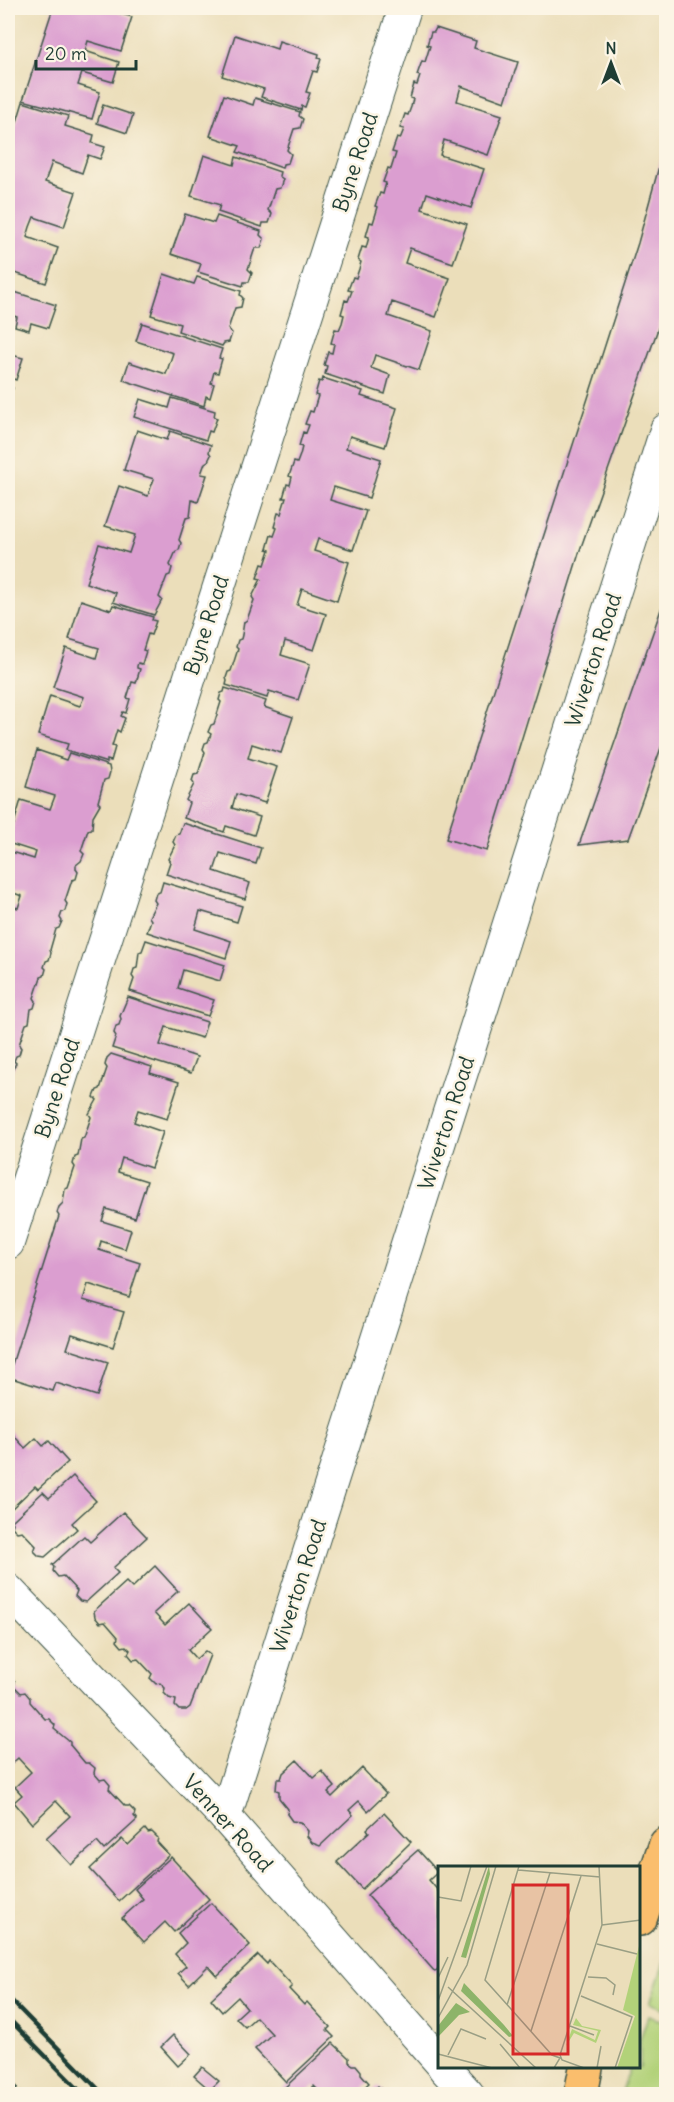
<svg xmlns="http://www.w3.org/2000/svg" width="674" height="2102" font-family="Delius,sans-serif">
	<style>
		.green { fill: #b2d279; stroke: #688856; stroke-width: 1.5 }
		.building { fill: #db9ed0 }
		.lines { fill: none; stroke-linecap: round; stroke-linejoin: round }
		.minor-casing { stroke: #3e5548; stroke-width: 34 }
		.primary-casing { stroke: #3e5548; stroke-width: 36 }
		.path { stroke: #3e5548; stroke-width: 4; stroke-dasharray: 4.5 4.5; stroke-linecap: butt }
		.minor { stroke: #fff; stroke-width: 32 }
		.primary { stroke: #fabe6d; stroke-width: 33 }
		.rail { stroke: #1f3d34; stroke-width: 4.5 }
		.labels { text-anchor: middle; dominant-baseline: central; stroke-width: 5; stroke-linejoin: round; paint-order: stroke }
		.street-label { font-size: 21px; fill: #1f3d34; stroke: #fcf5e5 }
		.inset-road { fill: none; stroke: #999e84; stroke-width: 1.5 }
		.view { fill: #d62828; fill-opacity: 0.15; stroke: #d62828; stroke-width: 3 }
		.inset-edge { fill: none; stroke: #1f3d34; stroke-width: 3 }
	</style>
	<rect width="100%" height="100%" fill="#fcf5e5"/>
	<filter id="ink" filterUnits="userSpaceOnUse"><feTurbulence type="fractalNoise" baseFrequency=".0167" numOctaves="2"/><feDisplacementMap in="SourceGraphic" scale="12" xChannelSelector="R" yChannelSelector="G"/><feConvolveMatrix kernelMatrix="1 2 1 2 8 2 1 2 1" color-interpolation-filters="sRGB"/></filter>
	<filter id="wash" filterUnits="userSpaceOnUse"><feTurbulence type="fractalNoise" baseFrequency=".008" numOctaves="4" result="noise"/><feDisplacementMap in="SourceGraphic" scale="24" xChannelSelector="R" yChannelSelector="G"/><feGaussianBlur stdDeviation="1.35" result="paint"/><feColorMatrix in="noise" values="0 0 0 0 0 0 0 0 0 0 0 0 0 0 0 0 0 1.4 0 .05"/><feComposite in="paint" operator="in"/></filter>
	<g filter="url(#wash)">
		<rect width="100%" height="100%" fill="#ebdeba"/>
		<g class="green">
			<polygon points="666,1957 666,2009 650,2003"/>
			<polygon points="648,2016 666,2022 666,2094 621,2094 630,2068 640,2068 640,2039"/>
		</g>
		<g id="blocks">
			<g class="building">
				<polygon points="53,8 102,8 132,17 121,51 88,41 85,51 119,62 113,82 82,73 78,85 100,92 92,119 23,100"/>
				<polygon points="436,28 476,41 474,48 518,62 505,102 461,86 457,101 502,115 488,155 444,140 440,155 484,169 471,208 427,193 422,209 467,224 453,263 410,248 405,263 450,278 436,317 392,302 388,316 432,331 419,370 375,355 371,368 390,375 385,394 325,374 327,366 324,365 328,352 332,353 334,344 331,343 335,329 339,330 342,323 344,315 341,314 345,300 348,301 352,291 348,290 353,277 356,278 359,269 361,262 358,260 362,247 366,248 369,237 366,236 370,222 373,223 378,207 375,206 380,193 383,194 386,183 383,182 388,168 391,169 396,153 392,152 397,138 400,139 404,129 400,128 405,114 408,115 411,107 413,99 410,98 414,84 417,85 420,76 417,75 422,61 425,62 430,46 427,45 431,32 434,32"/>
				<polygon points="235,35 277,49 279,41 319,54 318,58 321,59 317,72 313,71 306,92 310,93 305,107 302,106 301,110 261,97 264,89 222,76"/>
				<polygon points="224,95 253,105 255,98 300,112 299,116 303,119 300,128 294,129 287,150 291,154 288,163 283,164 282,168 237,152 240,146 210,136"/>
				<polygon points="23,102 68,116 65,126 94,135 92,143 105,147 100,159 88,155 82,173 52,162 45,182 76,192 64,227 34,217 30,227 27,237 58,248 46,283 15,273 12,283 8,281 8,151"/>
				<polygon points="103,105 133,115 127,133 97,123"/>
				<polygon points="666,141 666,306 580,550 487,851 446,839 638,243"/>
				<polygon points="204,155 234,165 236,157 280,172 279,176 283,179 280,188 275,189 268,210 272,214 269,223 263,223 262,227 218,212 220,205 191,196"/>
				<polygon points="185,214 214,223 217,216 261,231 260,235 264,239 261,248 255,248 248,269 252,273 249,282 244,282 243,286 198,272 201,264 171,254"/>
				<polygon points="164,274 194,284 197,277 241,291 240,295 243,298 241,307 235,308 228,329 232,333 229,342 224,343 222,346 178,331 180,324 151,315"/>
				<polygon points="8,290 56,305 48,328 31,323 29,330 15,326 17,317 8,314"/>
				<polygon points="142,323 222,349 219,358 222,359 218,373 214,372 211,383 214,384 210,398 206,396 204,406 123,380 129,362 166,374 173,353 136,341"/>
				<polygon points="8,354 23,358 16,380 8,377"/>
				<polygon points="323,378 363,391 361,396 397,408 385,447 350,436 346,448 381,459 375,479 369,498 334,487 330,500 366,511 353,550 318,539 314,551 349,562 337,601 302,589 297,605 326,614 314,650 285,641 281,655 310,664 298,700 269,691 267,698 226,685 227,681 226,678 228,672 231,671 238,649 236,647 238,640 241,639 242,635 244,622 247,620 254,600 252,597 261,579 257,578 262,564 265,565 270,550 267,549 271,535 274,536 277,528 274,527 278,513 281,514 286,498 283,498 287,484 290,485 292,477 289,476 294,462 297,463 300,455 302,447 299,446 303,432 306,433 309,425 305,424 310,411 313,412 318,396 315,395 319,381 322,382"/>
				<polygon points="8,386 13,388 8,404"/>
				<polygon points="172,398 215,411 214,417 217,418 212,432 209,431 206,440 134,417 140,399 169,408"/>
				<polygon points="137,430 167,440 170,431 211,445 209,452 211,455 208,461 205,463 201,474 207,475 198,502 192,500 190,517 186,518 179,540 181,543 179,550 176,551 170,565 172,568 170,575 167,576 159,597 162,600 154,615 113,602 116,593 86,583 99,544 129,553 135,535 105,526 119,486 148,496 151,487 154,479 124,470"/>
				<polygon points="666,595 666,734 628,839 579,845"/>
				<polygon points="81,600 111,610 113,605 153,617 152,620 156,621 151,635 148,634 143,650 146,651 142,664 138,663 137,666 137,668 140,669 136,683 132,682 127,698 130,699 126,713 123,712 121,716 125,718 120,732 117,730 112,746 115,747 111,761 107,760 107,763 66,750 68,744 38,735 50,696 80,706 84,697 53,687 66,648 96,658 99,648 69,639"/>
				<polygon points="225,688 266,701 264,707 293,717 281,753 252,744 248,758 277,767 265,803 236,794 232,808 260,817 254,835 226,826 224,832 184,818 189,803 186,800 194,784 192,781 194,775 198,774 205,752 203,749 205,743 208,742 211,734 208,732 211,725 214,724 221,702 219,700 221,693 224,692"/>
				<polygon points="37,750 66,760 69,753 109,766 110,772 108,779 104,780 98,802 100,804 93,816 92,829 88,830 81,851 84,854 81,861 76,865 76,869 78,872 76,879 72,880 65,901 67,904 65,911 62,912 60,918 62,921 59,928 56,929 50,950 51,953 49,960 46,961 44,967 46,969 44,976 41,977 34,998 36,1001 34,1008 31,1009 29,1023 26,1024 19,1045 21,1048 19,1055 16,1056 14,1061 16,1063 8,1079 8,905 18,908 22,896 8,891 8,851 34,859 36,852 8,843 21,800 50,809 55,796 26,787"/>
				<polygon points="183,823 261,848 256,864 220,853 214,871 250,883 245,899 166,874 170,862 168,859 175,845 173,842 176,835 179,834"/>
				<polygon points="163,882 242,906 237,922 200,911 195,929 231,941 226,958 147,932 151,920 149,917 156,903 154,900 156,893 160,892"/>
				<polygon points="146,940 225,965 220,981 183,970 178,988 214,1000 208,1016 130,991 134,979 132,976 134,969 137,968 139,952 142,951"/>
				<polygon points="128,997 207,1022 202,1038 166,1027 160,1045 197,1057 191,1073 112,1048 116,1036 114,1033 116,1026 119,1025 121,1019 120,1016"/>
				<polygon points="111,1054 152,1067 150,1073 179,1082 167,1119 138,1110 134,1122 163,1132 151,1168 122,1158 118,1172 147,1181 135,1218 106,1209 102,1221 131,1230 125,1249 101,1241 99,1250 140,1263 129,1297 88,1284 83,1300 124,1312 113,1347 72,1334 67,1349 108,1362 97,1396 56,1383 53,1391 8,1377 59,1216 57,1213 59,1207 63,1203 65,1189 68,1188 75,1167 73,1164 75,1157 78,1156 81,1139 84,1138 91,1117 89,1114 97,1100 94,1097 97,1090 100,1089 107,1068 105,1065 107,1058"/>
				<polygon points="8,1429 25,1448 36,1438 43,1446 49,1441 68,1462 38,1489 35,1486 8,1512"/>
				<polygon points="73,1476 96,1501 72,1523 77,1529 45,1557 39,1556 34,1551 36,1546 22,1531 17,1532 12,1527 13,1523 12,1521 43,1492 49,1498"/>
				<polygon points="123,1512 147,1537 113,1568 118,1573 86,1602 80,1601 75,1596 77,1591 63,1576 58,1577 53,1571 54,1567 52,1565 84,1536 90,1542"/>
				<polygon points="155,1566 178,1591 154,1613 165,1625 189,1603 212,1628 188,1650 196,1659 205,1651 210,1655 190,1707 186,1710 179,1710 175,1706 176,1700 169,1698 164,1693 165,1688 160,1683 156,1684 150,1678 152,1674 138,1659 133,1660 128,1654 130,1650 126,1646 122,1647 117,1641 118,1637 105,1622 100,1623 95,1617 94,1611 126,1582 132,1588"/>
				<polygon points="8,1676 15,1681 14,1686 21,1693 25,1692 30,1698 30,1702 45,1719 49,1719 55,1725 54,1729 70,1742 70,1745 85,1763 89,1763 95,1768 94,1773 100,1780 105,1779 110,1785 109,1789 125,1806 129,1806 135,1812 134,1816 137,1820 104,1850 97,1842 71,1865 46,1838 70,1816 56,1801 32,1824 14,1802 22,1795 15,1787 31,1772 18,1758 8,1767"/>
				<polygon points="297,1760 314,1778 322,1771 335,1787 328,1793 332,1797 362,1768 386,1794 368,1811 359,1801 349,1810 353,1815 320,1846 312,1843 307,1836 308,1831 300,1822 292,1821 287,1814 288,1809 279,1798 279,1791 276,1790 277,1779 281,1779 283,1773"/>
				<polygon points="384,1813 411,1842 362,1889 337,1862 369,1832 367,1829"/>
				<polygon points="145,1829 148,1833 152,1832 158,1838 157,1842 169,1855 119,1901 90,1869 122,1839 128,1845"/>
				<polygon points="418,1850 438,1872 429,1880 440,1893 440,1967 435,1972 367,1895"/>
				<polygon points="171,1857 209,1899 174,1932 165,1922 144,1942 122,1918 143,1899 135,1889"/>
				<polygon points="211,1903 250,1945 217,1976 208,1966 189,1985 178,1973 186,1966 175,1954 186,1943 178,1933"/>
				<polygon points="258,1955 267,1964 269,1961 292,1986 289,1989 304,2005 307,2002 330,2027 327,2030 334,2037 286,2082 255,2049 272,2034 256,2017 245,2027 236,2018 247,2008 238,1997 222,2012 211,1999"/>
				<polygon points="173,2035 191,2054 178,2066 161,2047"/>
				<polygon points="333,2043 349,2058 349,2062 353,2065 356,2065 361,2071 361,2074 369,2083 357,2094 322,2094 314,2086 305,2094 286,2094 282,2090"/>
				<polygon points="202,2067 219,2081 210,2090 194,2076"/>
				<polygon points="378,2086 386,2094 369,2094"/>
			</g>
		</g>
	</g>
	<g filter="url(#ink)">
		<use href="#blocks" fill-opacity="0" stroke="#3e5548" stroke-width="1.5"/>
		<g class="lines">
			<g class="minor-casing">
				<g id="minor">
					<polyline points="8,1243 405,8"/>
					<polyline points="8,1590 225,1817 440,2062"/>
					<polyline points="225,1817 666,430"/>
					<polyline points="444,2068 468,2094"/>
				</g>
			</g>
			<g class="primary-casing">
				<g id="primary">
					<polyline points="640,1919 666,1844"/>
					<polyline points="581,2094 586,2068"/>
				</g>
			</g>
			<polyline class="path" points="8,2079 22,2094"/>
			<use href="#minor" class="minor"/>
			<use href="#primary" class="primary"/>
			<g class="rail">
				<polyline points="8,1997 103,2094"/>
				<polyline points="8,2018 83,2094"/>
			</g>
		</g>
	</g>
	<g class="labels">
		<g class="street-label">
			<text transform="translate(355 162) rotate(-72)">Byne Road</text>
			<text transform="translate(206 625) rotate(-72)">Byne Road</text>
			<text transform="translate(593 660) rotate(-72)">Wiverton Road</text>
			<text transform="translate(57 1088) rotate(-72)">Byne Road</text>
			<text transform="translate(446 1123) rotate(-72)">Wiverton Road</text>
			<text transform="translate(298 1586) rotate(-72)">Wiverton Road</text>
			<text transform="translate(228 1823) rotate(48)">Venner Road</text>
		</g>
	</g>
	<g transform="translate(438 1866)">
		<rect width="202" height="202" fill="#ebdeba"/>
		<path d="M202 76V202H179L197 150 185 144ZM138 152 144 160 163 164 158 177 136 167 128 180 134 163 157 174 160 165 135 159Z" fill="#b2d279"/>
		<path d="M51 0 52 8 28 92 23 91ZM26 117 66 159 75 170 71 171 23 125ZM18 137 32 146 21 149 0 171V160Z" fill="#8db469"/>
		<path class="inset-road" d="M81 0 47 114 114 189 122 192 116 202M80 4 162 11M0 31 23 35 33 0M164 59 203 54M159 78 199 88M150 111 168 112 177 119 175 129M0 112 10 91M10 121 98 202M143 130 194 151 177 202M0 135 49 0M69 139 112 7M0 152 29 99 58 0M132 160 156 169M93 165 143 10M62 178 82 202M0 188 54 202M10 189 23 163 48 173M146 202 124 194 122 189 164 59 161 0M159 202 163 180"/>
		<path class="view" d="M75 19H130V188H75Z"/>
		<rect width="202" height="202" class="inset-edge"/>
	</g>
	<rect width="674" height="2102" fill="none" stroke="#fcf5e5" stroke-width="30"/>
	<g transform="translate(611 63)" stroke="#fcf5e5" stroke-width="4.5" paint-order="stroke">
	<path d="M0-4.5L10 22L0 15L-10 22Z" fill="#1f3d34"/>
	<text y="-9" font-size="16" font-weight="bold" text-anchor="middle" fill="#1f3d34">N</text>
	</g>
	<path d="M36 60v9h100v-9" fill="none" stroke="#1f3d34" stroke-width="3"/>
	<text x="45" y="60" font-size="18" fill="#1f3d34" stroke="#fcf5e5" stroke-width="4.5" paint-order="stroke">20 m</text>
</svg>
